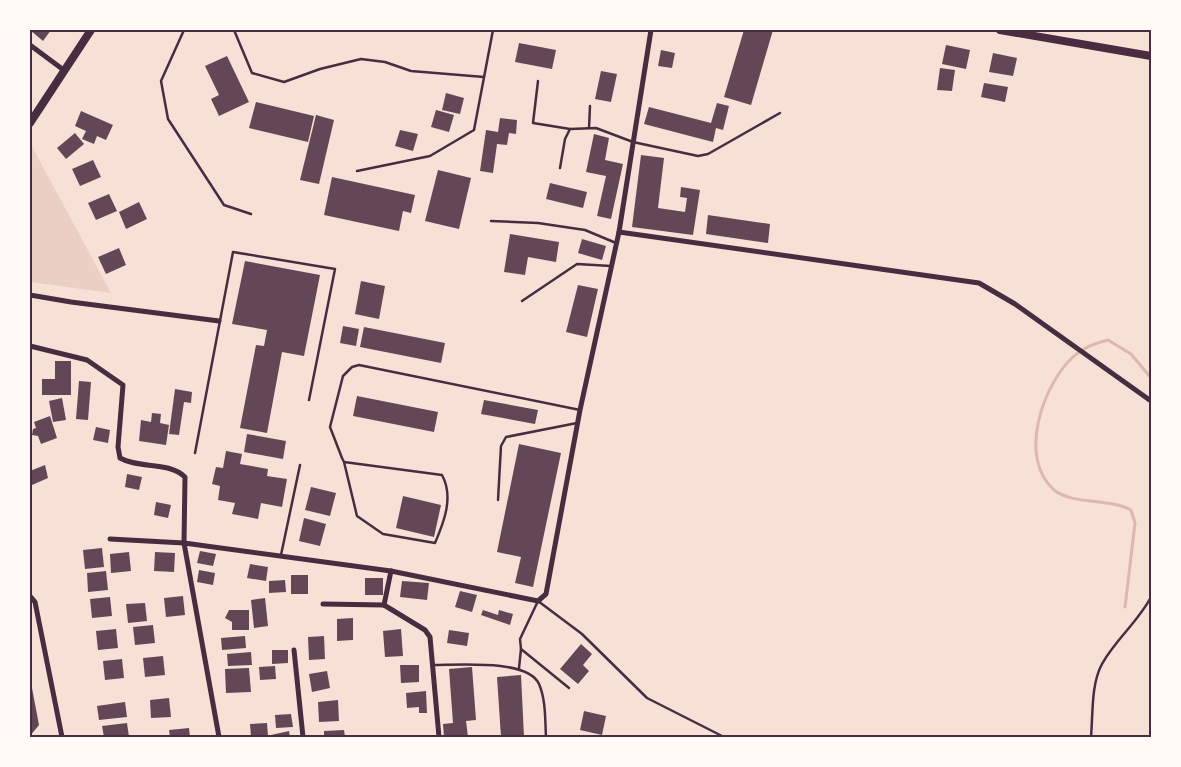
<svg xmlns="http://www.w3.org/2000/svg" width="1181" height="767" font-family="Barlow,sans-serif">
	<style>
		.green { fill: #ebcfc5 }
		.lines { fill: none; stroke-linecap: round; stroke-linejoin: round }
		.stream { stroke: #dcb8b0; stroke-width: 3 }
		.building { fill: #644757 }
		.service { stroke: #4a2c40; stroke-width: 2.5 }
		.minor { stroke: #4a2c40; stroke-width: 5 }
		.secondary { stroke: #4a2c40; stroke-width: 8 }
		.neatline { fill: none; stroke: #4a2c40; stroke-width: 2 }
	</style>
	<rect width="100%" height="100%" fill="#f7e1d7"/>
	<polygon class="green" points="30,143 111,293 30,282"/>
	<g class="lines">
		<path class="stream" d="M1125 607 1135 523 1131 510C1110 498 1072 505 1054 490 1017 457 1043 384 1074 356 1084 347 1095 343 1108 340L1131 354 1151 378"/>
	</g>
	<g class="building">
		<polygon points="30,30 51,30 43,41"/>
		<polygon points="744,30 773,30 751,105 724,97"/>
		<polygon points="519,43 556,50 552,69 515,62"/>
		<polygon points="946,45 970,50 966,69 942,64"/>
		<polygon points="661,50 675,53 672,68 658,66"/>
		<polygon points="993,53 1017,58 1013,76 989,72"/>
		<polygon points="227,56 249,102 219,116 211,99 219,95 205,66"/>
		<polygon points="940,68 955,70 952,91 937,90"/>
		<polygon points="601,71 617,74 611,102 595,99"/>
		<polygon points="984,83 1008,87 1005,102 981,97"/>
		<polygon points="446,93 464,98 460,114 442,110"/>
		<polygon points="256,102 314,116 308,142 249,128"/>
		<polygon points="717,103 729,106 723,130 716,128 713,142 644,124 649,107 711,123"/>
		<polygon points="436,110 454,115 449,132 431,127"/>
		<polygon points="81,111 113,125 106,140 97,136 94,144 82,139 86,131 75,126"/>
		<polygon points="316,115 334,120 319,184 300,180"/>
		<polygon points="500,118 517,120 516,134 509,133 507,145 497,144 493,173 480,171 486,130 498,132"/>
		<polygon points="400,130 418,134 413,151 395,146"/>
		<polygon points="75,133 84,144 66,159 57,148"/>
		<polygon points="594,134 609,138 605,160 623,164 611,219 597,216 606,176 586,172"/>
		<polygon points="641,155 664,158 658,208 685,212 687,198 680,197 681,187 700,190 693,235 632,227"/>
		<polygon points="93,160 101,177 80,186 72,169"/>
		<polygon points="438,170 471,178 459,229 425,221"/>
		<polygon points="332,177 415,195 411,213 403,211 399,231 324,215"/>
		<polygon points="550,183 587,192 583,208 546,199"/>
		<polygon points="109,194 117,211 96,220 88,203"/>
		<polygon points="139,202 147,219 126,229 119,212"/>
		<polygon points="708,215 770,224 768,243 706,234"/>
		<polygon points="510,234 559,242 556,262 528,257 525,275 504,272"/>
		<polygon points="582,239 606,246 602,260 578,253"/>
		<polygon points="119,248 126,265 106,274 98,257"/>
		<polygon points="245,261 320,275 304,356 282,352 267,433 240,428 256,345 264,346 267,330 232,324"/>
		<polygon points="361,281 385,286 379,319 355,314"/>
		<polygon points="578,285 598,289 587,337 566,332"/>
		<polygon points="343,326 359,329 356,346 340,343"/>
		<polygon points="364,327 445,343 441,363 360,347"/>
		<polygon points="55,361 71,361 71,395 42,395 42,379 55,379"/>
		<polygon points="79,381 91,382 88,420 76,419"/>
		<polygon points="175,389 192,392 191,403 184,402 179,435 169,434"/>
		<polygon points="357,396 438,412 434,432 353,416"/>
		<polygon points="62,398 66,420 53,422 49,401"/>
		<polygon points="484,400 538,410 535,424 481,414"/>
		<polygon points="152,413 161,414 160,423 169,425 166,445 139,441 141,420 151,422"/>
		<polygon points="50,416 57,438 41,444 38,436 32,435 33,429 36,428 34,422"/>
		<polygon points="96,427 110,430 108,443 93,440"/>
		<polygon points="247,434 286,441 283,459 244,452"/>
		<polygon points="519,444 561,453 533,587 515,583 521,557 497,552"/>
		<polygon points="226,451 242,454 240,464 268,469 267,476 287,479 282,507 261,503 258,519 232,514 235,503 218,500 220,486 212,484 216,467 223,468"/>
		<polygon points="45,465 48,478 32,485 30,471"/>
		<polygon points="127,474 142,477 139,490 125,487"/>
		<polygon points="311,487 336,493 330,516 305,510"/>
		<polygon points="403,496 441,505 434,537 396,528"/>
		<polygon points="156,502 171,505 168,518 154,515"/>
		<polygon points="304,518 326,524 320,546 299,541"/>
		<polygon points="102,548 104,567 85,569 83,550"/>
		<polygon points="200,551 216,554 213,566 197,563"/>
		<polygon points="129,552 131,571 111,573 110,554"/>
		<polygon points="155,552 175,553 174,572 154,571"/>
		<polygon points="250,564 268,567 266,581 247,578"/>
		<polygon points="199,570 215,573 213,585 197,582"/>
		<polygon points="106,571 108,590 88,592 87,573"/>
		<rect x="291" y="575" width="17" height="19"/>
		<rect x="365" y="578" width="18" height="17"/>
		<polygon points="285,580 286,592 269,593 269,581"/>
		<polygon points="402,581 429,583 427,600 400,597"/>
		<polygon points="460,591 477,595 472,612 455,607"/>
		<polygon points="183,596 185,615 166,617 164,598"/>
		<polygon points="110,597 112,616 92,618 90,599"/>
		<polygon points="265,598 268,626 254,628 251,600"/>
		<polygon points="145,603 147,621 128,623 126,604"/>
		<polygon points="229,610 249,610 249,630 232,630 232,622 225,618"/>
		<polygon points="483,610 498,615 499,610 513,614 510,625 481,615"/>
		<polygon points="353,618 353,640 337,641 337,619"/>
		<polygon points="153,625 155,643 135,645 133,627"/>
		<polygon points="116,629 118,648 98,650 96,631"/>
		<polygon points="401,629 403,656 385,657 383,631"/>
		<polygon points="449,630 469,633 467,646 447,643"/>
		<polygon points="245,636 246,648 222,650 221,638"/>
		<polygon points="324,636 325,659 309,660 308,637"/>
		<polygon points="581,644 592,654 583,665 589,671 578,684 560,669"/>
		<polygon points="272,650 288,650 288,663 272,664"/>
		<polygon points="251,652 252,665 228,666 227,654"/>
		<polygon points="163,656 165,675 145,677 143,658"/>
		<polygon points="122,659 124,678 105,680 103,661"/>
		<polygon points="400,665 419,665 419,682 401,683"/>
		<polygon points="275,666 276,679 260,680 259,667"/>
		<polygon points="472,667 476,720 466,721 468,737 444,737 443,724 453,723 449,669"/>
		<polygon points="249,668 251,692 226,693 225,669"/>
		<polygon points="327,671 330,688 312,692 309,674"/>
		<polygon points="521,675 524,737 501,737 497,677"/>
		<polygon points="32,688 39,725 30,736 30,689"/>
		<polygon points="426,691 427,713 419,713 419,707 407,708 406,693"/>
		<polygon points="169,698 171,717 151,718 150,700"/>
		<polygon points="338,700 339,721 319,722 318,702"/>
		<polygon points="125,702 127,717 99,720 97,706"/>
		<polygon points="584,711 606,716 602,735 580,730"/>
		<polygon points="291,714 293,727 276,728 275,715"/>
		<polygon points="127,723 129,737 104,737 102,726"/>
		<polygon points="267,723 268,736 251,737 250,724"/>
		<polygon points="189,728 190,737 170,737 169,730"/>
		<polygon points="344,730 345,737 324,737 324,731"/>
		<polygon points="289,731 290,737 271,737 271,735"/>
	</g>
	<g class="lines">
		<g class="service">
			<polyline points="184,30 161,81 168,119 224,205 251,214"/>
			<polyline points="234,30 252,73 284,82 320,69 361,59 385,62 411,71 484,77"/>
			<polyline points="538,81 533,123 570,129"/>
			<polyline points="589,128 590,106"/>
			<polyline points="560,168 565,139 570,129 596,128 633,142 698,156 708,154 780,113"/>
			<polyline points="357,171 430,156 474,130 493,30"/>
			<polyline points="491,221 538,223 585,230 616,243"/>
			<polyline points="522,301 577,264 611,266"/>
			<polyline points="195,453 233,252 335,269 309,400"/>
			<path d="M344 462 442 475C454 497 444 522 435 543L383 534 357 516 344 462 342 458 330 427 343 376 352 367 359 365 580 410"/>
			<polyline points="498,500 501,446 506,437 577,423"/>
			<polyline points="281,555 300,465"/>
			<path d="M434 665C458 665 528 659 539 684 546 700 545 720 546 737"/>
			<polyline points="519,668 521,649"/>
			<polyline points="569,688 521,649 520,639 538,601 582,634 647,698 724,737"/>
			<path d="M1091 737C1093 714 1091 684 1102 664 1115 640 1138 622 1151 597"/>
		</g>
		<g class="minor">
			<polyline points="30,45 65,71"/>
			<polyline points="619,232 979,283 1015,304 1151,401"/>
			<polyline points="30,295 71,302 219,321"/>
			<path d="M30 346 87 360 123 385 118 447 120 458C139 469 168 461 185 477L184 543 219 737"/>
			<polyline points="110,539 184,543 391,571 538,601 546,594 580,410 619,232 651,30"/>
			<polyline points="391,571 384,605 425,630 430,637 439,737"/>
			<polyline points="30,596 35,602 62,737"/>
			<polyline points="323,604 384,605"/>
			<polyline points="294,650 303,737"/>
		</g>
		<g class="secondary">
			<polyline points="1000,30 1151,56"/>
			<polyline points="30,123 91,30"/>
		</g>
	</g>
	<rect width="1181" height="767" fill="none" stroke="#fffaf5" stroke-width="62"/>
	<rect x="31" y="31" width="1119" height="705" class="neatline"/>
</svg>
